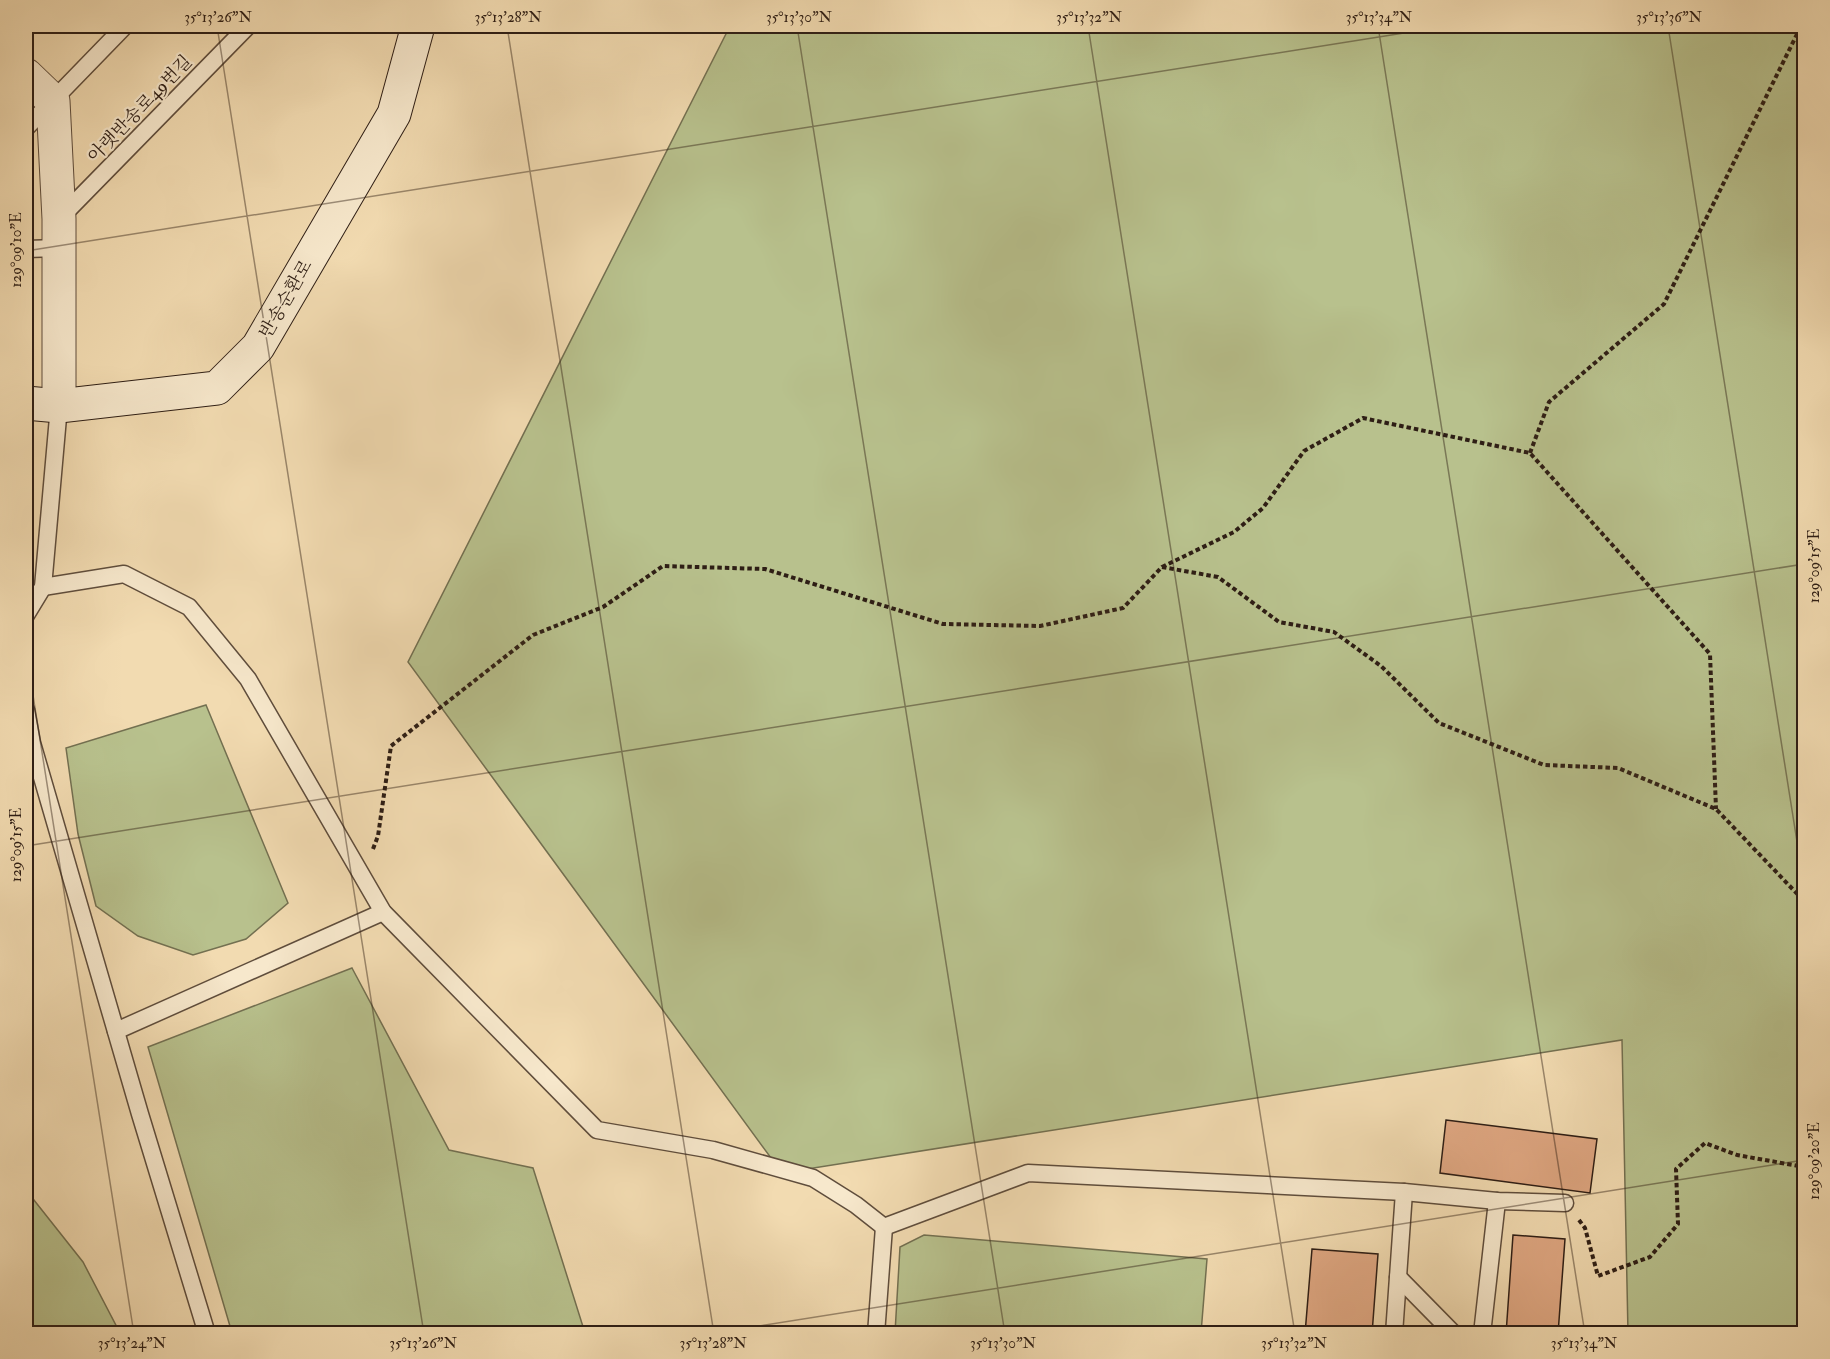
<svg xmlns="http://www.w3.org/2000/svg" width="1830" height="1359" font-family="'IM FELL Double Pica','Noto Serif KR',serif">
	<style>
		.green { fill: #b8c18d; stroke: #737051; stroke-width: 1.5 }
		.building { fill: #dfa782; stroke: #2e1e15; stroke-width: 1.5 }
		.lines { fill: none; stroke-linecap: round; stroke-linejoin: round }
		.service-casing { stroke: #5f4d3c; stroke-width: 19 }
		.minor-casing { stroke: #5f4d3c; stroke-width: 35 }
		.secondary-casing { stroke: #2e1e15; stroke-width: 35 }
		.path { stroke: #2e1e15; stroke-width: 4; stroke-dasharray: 4.5 3; stroke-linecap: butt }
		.service { stroke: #f7e8cc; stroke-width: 16 }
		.minor { stroke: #f7e8cc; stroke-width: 33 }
		.secondary { stroke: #f7e8cc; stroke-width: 33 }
		.ticks { fill: none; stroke: #2e1e15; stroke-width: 1.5; stroke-opacity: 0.45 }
		.labels { text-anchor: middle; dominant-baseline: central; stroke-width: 4.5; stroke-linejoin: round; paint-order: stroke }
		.street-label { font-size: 18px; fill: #2e1e15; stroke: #f7e8cc }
		.neatline { fill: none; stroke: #2e1e15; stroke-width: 2 }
		.ticks-label { font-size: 15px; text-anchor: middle; fill: #2e1e15 }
	</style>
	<rect width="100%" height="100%" fill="#f2dbb1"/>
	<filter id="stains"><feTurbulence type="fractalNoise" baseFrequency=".00333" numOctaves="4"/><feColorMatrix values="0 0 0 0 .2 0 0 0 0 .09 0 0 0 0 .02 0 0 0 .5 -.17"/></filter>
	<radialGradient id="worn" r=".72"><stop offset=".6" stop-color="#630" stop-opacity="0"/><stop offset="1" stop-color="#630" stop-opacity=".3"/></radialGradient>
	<g class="green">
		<polygon points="730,26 1804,26 1804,1333 1628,1333 1622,1040 782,1173 408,662"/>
		<polygon points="206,705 288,903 246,939 193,955 138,936 96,906 78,834 66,748"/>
		<polygon points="352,968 449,1150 533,1168 585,1333 232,1333 148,1047"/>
		<polygon points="26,1190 83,1262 120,1333 26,1333"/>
		<polygon points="924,1235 1207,1259 1201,1333 895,1333 900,1247"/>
	</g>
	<g class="building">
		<polygon points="1446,1120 1597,1139 1590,1193 1440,1173"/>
		<polygon points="1513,1235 1565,1239 1558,1334 1506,1334"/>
		<polygon points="1312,1249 1378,1254 1372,1334 1305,1334"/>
	</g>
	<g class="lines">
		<g class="service-casing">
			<g id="service">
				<polyline points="26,128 125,26"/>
				<polyline points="60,218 248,26"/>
				<polyline points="26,249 59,248"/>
				<polyline points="43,587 124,574 189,607 248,679 383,912 597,1130 713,1150 813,1178 856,1205 884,1227 1028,1173 1404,1192 1497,1201 1565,1203"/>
				<polyline points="26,615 43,587 59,406"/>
				<polyline points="26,710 32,743 140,1114 207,1334"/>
				<polyline points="116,1031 383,912"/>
				<polyline points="1398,1277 1454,1334"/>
				<polyline points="876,1334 884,1227"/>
				<polyline points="1394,1334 1404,1192"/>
				<polyline points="1482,1334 1497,1201"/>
			</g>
		</g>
		<g class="minor-casing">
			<polyline id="minor" points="26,75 53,101 59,219 59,406"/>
		</g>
		<g class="secondary-casing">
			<polyline id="secondary" points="26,403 59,406 217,388 258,347 394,114 418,26"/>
		</g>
		<g class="path">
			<polyline points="1530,453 1549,402 1664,304 1801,26"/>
			<polyline points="1162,567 1218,577 1279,622 1334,632 1381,666 1439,723 1544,765 1618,768 1716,809 1804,901"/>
			<polyline points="373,849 378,836 391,746 533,635 603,607 663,566 765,569 943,624 1040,626 1123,608 1162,567 1234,532 1263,508 1304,451 1363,418 1530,453 1710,654 1716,809"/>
			<polyline points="1579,1220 1585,1228 1598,1276 1650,1257 1678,1224 1676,1169 1705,1143 1737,1155 1804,1167"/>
		</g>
		<use href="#service" class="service"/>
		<use href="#minor" class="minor"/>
		<use href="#secondary" class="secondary"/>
	</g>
	<path class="ticks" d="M217 26 424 1334M507 26 714 1334M797 26 1005 1334M1088 26 1295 1334M1378 26 1585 1334M1668 26 1804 886M26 251 1448 26M26 651 134 1334M26 846 1804 564M709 1334 1804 1160"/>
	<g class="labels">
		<g class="street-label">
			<text transform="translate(140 109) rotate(-46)">아랫반송로49번길</text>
			<text transform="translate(286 299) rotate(-60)">반송순환로</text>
		</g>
	</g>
	<rect width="1830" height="1359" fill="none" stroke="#f2dbb1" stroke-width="66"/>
	<rect x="33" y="33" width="1764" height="1293" class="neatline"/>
	<g class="ticks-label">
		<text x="218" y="22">35°13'26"N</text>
		<text x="508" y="22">35°13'28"N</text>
		<text x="799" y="22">35°13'30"N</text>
		<text x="1089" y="22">35°13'32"N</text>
		<text x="1379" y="22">35°13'34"N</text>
		<text x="1669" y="22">35°13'36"N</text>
		<text transform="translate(16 250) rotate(-90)" y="5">129°09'10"E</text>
		<text transform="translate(1814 566) rotate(-90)" y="5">129°09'15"E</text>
		<text transform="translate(16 845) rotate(-90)" y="5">129°09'15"E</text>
		<text transform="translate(1814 1161) rotate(-90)" y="5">129°09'20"E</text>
		<text x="132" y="1348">35°13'24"N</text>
		<text x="423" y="1348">35°13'26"N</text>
		<text x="713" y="1348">35°13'28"N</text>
		<text x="1003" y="1348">35°13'30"N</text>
		<text x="1294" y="1348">35°13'32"N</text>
		<text x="1584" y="1348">35°13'34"N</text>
	</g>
	<rect width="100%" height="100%" filter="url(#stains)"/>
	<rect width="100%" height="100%" fill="url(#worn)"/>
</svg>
